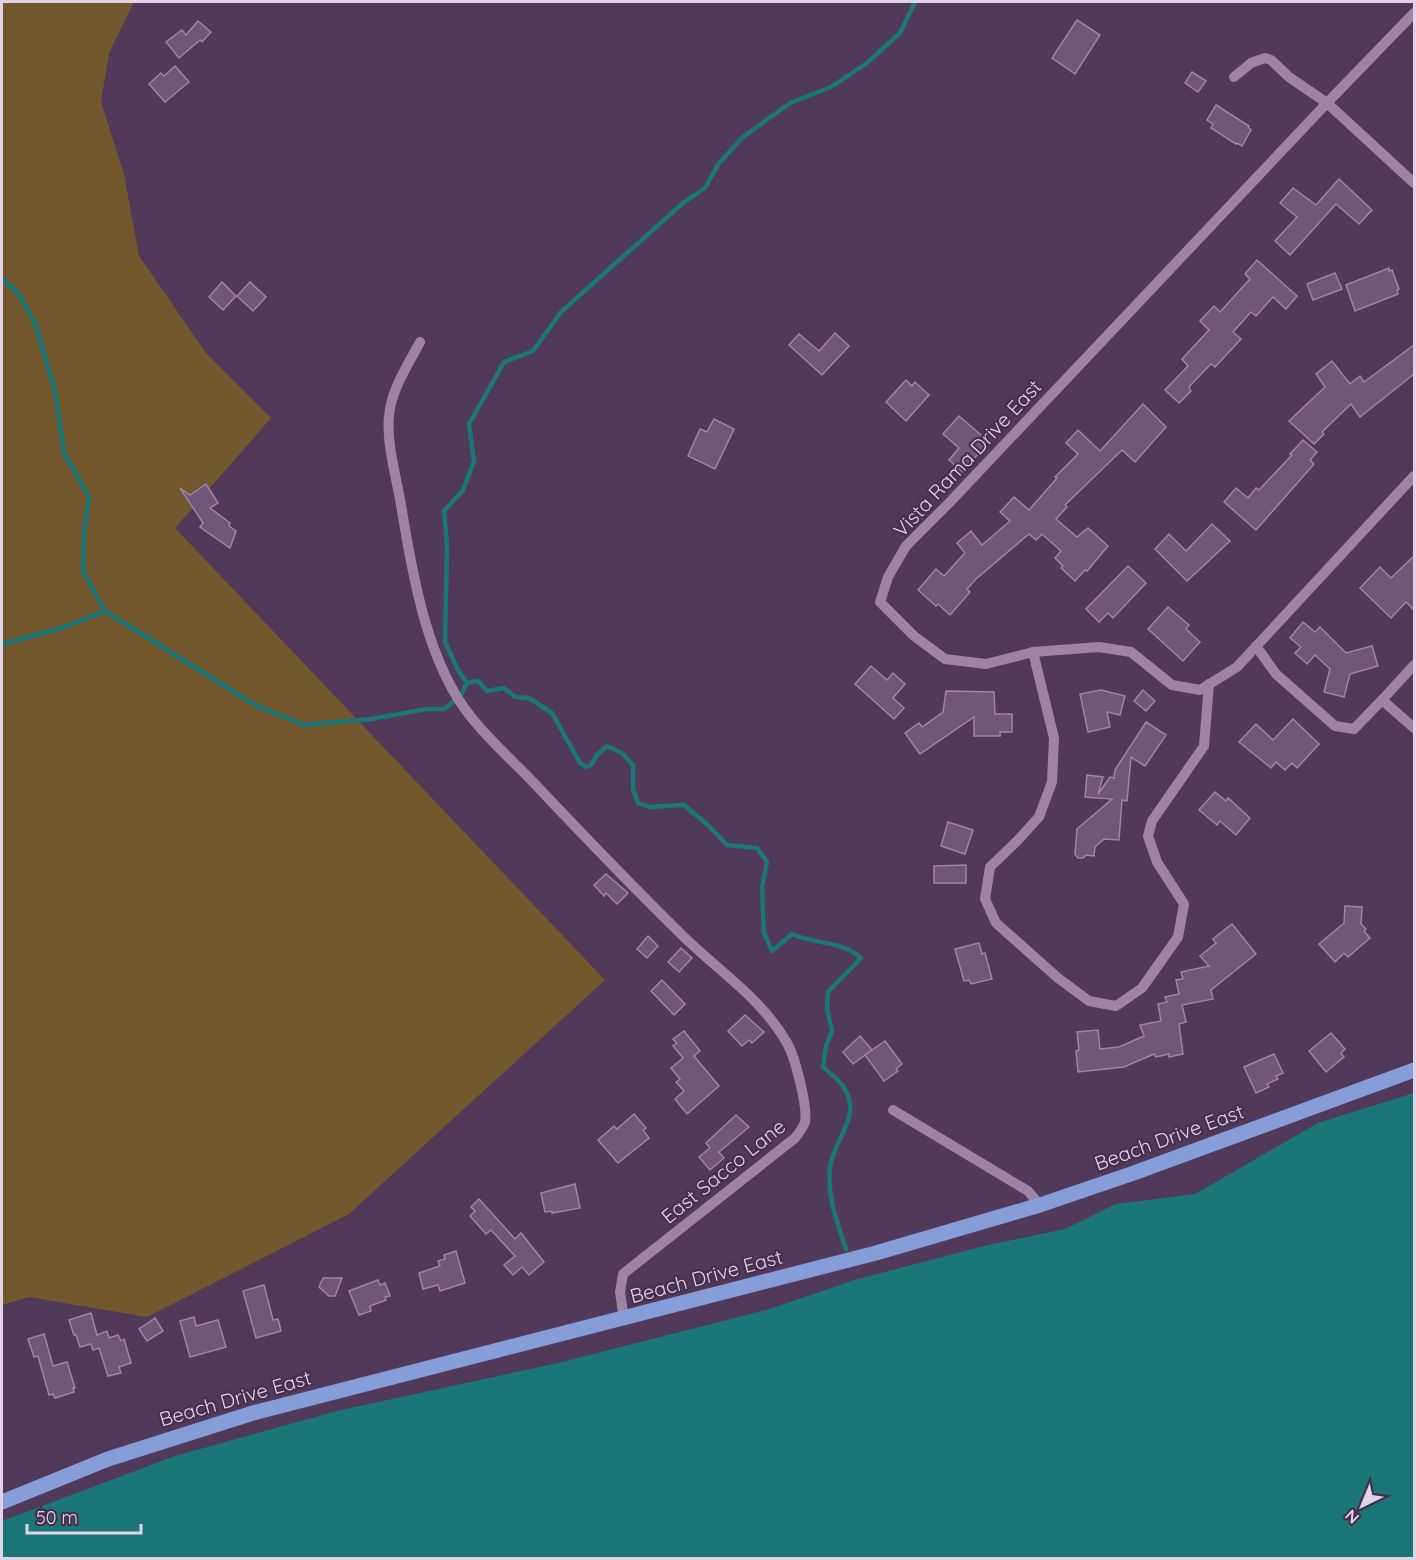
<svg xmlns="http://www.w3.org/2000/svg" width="1416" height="1560" font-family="Quicksand,sans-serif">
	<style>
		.green { fill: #73582e }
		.water { fill: #1a7678 }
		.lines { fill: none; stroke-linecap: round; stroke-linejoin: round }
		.stream { stroke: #1a7678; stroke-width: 4.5 }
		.building { fill: #6f5778; stroke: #9e84a7; stroke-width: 1.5 }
		.minor { stroke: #9d83a6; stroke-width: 10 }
		.major { stroke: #879dda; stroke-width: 15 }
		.labels { text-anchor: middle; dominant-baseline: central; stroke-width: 4.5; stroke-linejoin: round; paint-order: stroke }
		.street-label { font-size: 20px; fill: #e2d4e7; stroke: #46304e }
	</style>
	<rect width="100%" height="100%" fill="#513a59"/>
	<polygon class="green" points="2,2 134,2 109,53 101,102 124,174 139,256 206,353 271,418 175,528 605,980 349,1214 147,1317 29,1297 2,1305"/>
	<polygon class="water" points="1414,1093 1414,1558 2,1558 2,1521 175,1456 341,1410 558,1363 770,1309 854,1280 988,1245 1065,1229 1116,1204 1195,1194 1318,1123"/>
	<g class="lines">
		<g class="stream">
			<polyline points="2,278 19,294 35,323 55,391 64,453 89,497 84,534 83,571 105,611 257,706 304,725 371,719 427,709 444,709 454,701"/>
			<polyline points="2,644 62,628 105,611"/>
			<polyline points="467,683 458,670 445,642 447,545 444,511 463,490 474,461 469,424 504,362 533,351 561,312 683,203 705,188 719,163 743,137 790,103 831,87 867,63 900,33 915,2"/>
			<path d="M461 695 467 683 478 681 487 691 504 688 515 697 529 698 552 713 580 763 586 767 591 765 597 755 607 746 622 753 633 765V789L638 803 649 807 684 805 709 826 727 845 757 848 767 862 762 887 764 933 772 951 792 934C815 945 842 940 861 958L828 992 827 1009 832 1031 826 1046 823 1067C829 1073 838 1079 843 1086 864 1117 833 1138 830 1168 827 1197 837 1222 846 1249"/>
		</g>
	</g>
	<g class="building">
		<polygon points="1077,20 1100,35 1075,74 1052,58"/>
		<polygon points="198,21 211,32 202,42 200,40 179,58 166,42 182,30 186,35"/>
		<polygon points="175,66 189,82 165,102 149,84 161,73 164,76"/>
		<polygon points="1192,72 1206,81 1198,92 1185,83"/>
		<polygon points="1216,105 1249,126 1248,127 1251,130 1242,146 1237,143 1236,144 1211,128 1213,124 1207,120"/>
		<polygon points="1339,179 1372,210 1359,224 1336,204 1290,255 1275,241 1297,217 1280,203 1293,188 1316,205"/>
		<polygon points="1257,260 1297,296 1286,309 1273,297 1256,316 1251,312 1233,332 1241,339 1215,367 1211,364 1203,372 1189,387 1191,391 1179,403 1165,390 1188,366 1182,359 1209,330 1200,321 1214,306 1220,312 1250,279 1245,274"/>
		<polygon points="1389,268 1389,271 1392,270 1399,289 1397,290 1398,294 1355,311 1346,285"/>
		<polygon points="1335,273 1342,289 1313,300 1307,284"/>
		<polygon points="222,282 236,296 223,310 209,297"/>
		<polygon points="250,282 266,297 253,311 237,296"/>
		<polygon points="835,333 849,346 822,375 789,345 799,334 819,351"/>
		<polygon points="1414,345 1414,374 1360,417 1351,404 1322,432 1324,434 1314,444 1289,421 1325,387 1316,374 1332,361 1350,384 1360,376 1364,382"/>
		<polygon points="906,380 912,386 915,382 929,395 906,421 886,402"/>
		<polygon points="1143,404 1166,427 1135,462 1122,450 1065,505 1067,507 1056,519 1077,537 1088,528 1108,546 1087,571 1085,570 1075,581 1061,568 1063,566 1055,558 1061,551 1042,534 1036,540 1029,534 976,579 967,589 970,592 950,615 938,604 936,606 918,590 936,569 944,576 965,553 957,543 971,531 982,545 1010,521 1000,512 1014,497 1029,510 1057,478 1055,477 1078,454 1066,443 1078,430 1100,451"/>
		<polygon points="959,416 989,442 962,472 949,460 959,448 943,434"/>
		<polygon points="714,419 734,429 715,469 688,456 700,429 707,432"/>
		<polygon points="1303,440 1317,452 1310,460 1314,464 1256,530 1224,502 1236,488 1248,498 1256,488 1259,490 1292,455 1290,454"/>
		<polygon points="206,484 218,503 210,508 230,523 229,526 236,531 230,548 200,527 203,523 180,488 190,495"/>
		<polygon points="1212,524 1230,541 1187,581 1155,549 1169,534 1186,551"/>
		<polygon points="1414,556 1414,610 1406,602 1391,618 1360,588 1380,567 1391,578"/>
		<polygon points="1128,566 1146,583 1113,618 1108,613 1099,622 1086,609"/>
		<polygon points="1168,607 1189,625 1186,629 1200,642 1183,661 1148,629"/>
		<polygon points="1303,622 1315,632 1320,627 1346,653 1372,646 1378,666 1350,674 1344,697 1324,692 1330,669 1315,655 1307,664 1295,653 1301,647 1290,638"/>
		<polygon points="871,666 887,680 893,673 905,684 893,698 904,708 894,719 855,684"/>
		<polygon points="1101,690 1125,696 1120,715 1107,712 1110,727 1088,732 1080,694"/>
		<polygon points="1143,690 1155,701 1146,711 1134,701"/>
		<polygon points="946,691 994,692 995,714 1012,714 1012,732 1000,732 1000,736 974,736 974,717 920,754 905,733 919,723 922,727 943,712"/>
		<polygon points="1293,719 1319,744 1297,768 1292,763 1285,770 1276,762 1271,768 1239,742 1256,724 1273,740"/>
		<polygon points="1146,722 1166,735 1145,766 1131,757 1127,801 1122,800 1119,840 1104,839 1095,847 1094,856 1086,855 1083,858 1078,858 1075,854 1077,829 1112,799 1085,797 1087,775 1103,777 1098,794 1110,777 1114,778 1115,770"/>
		<polygon points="1215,792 1226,801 1228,798 1250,818 1236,835 1220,821 1217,825 1199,810"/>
		<polygon points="948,822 973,830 965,854 941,846"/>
		<polygon points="966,865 966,883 934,883 934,866"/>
		<polygon points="606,874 628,893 617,904 606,893 604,896 594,885"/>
		<polygon points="1345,906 1362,907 1361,924 1366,929 1364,931 1370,938 1348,957 1344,953 1335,962 1319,944 1344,923"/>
		<polygon points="1232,924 1256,954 1211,990 1213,999 1182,1005 1186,1022 1179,1024 1183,1054 1169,1057 1169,1054 1156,1057 1154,1054 1124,1067 1078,1072 1076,1051 1079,1050 1077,1032 1098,1030 1100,1049 1119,1047 1144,1036 1140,1025 1161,1021 1158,1004 1167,1002 1165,997 1179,994 1176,980 1183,979 1181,972 1209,966 1200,956 1216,943 1213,939"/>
		<polygon points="648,936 658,946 647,958 637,949"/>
		<polygon points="979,943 982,954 985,953 992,979 971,984 969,980 964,981 955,949"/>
		<polygon points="681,948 692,958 679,972 668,962"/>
		<polygon points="662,980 685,1004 674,1015 651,991"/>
		<polygon points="745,1015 764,1032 752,1043 749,1040 742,1046 728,1031"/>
		<polygon points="684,1031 700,1051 694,1056 719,1086 687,1114 675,1099 684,1091 676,1082 680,1079 671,1068 683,1058 673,1046 677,1043 673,1039"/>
		<polygon points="1331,1033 1345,1049 1341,1053 1344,1057 1326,1072 1309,1051"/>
		<polygon points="860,1036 872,1050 853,1064 843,1052"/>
		<polygon points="885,1041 902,1064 896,1069 898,1071 884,1081 865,1055"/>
		<polygon points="1274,1054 1283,1073 1276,1076 1278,1079 1267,1084 1269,1087 1256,1093 1244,1067"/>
		<polygon points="634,1114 646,1128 643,1130 649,1138 618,1163 598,1140 614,1126 617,1129"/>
		<polygon points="736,1115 749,1127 719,1152 724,1158 710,1170 699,1157 710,1148 706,1143"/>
		<polygon points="575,1184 580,1208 552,1213 552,1211 545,1212 541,1193"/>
		<polygon points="479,1199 515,1239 521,1233 544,1262 529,1275 522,1267 513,1275 504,1265 515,1256 491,1230 486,1234 470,1216 475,1211 471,1207"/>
		<polygon points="456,1251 465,1283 440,1291 438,1285 423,1289 419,1273 440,1266 438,1261 445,1259 444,1255"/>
		<polygon points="323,1278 342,1278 335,1296 329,1296 319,1287"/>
		<polygon points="378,1280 380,1285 385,1283 390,1296 385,1297 386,1300 370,1306 371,1311 359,1315 349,1291"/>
		<polygon points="264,1285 273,1320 278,1319 281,1331 256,1338 243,1291"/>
		<polygon points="91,1313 97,1335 107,1331 109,1338 118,1335 121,1341 124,1339 131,1363 119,1367 121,1373 108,1376 99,1348 93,1350 91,1344 80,1347 76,1335 74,1335 69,1320"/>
		<polygon points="194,1317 196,1326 218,1320 226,1347 190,1357 180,1321"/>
		<polygon points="155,1318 163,1331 147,1341 139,1329"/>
		<polygon points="44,1334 53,1366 67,1362 75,1388 73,1388 74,1392 55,1398 53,1394 49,1395 38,1356 34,1357 28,1339"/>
	</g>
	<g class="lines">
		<g class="minor">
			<polyline points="1414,13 1327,103 950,502 906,546 888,577 880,602 914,636 945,659 986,664 1033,652 1099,647 1131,652 1172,685 1200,690 1237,667 1414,476"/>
			<polyline points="1234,77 1251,63 1265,58 1271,60 1289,77 1327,103 1414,183"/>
			<path d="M420 342C408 365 391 390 389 416 386 445 398 483 402 511 413 578 428 664 471 717 490 741 513 761 534 783 583 835 633 887 684 937 719 971 763 1000 787 1043 795 1057 808 1107 805 1122 803 1128 799 1133 795 1138L623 1274 620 1292 624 1319"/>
			<polyline points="1256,646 1276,674 1335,726 1354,729 1382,700"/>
			<polyline points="1033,652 1054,738 1052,782 1039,817 1018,840 990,867 985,899 996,923 1058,978 1089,1001 1116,1006 1142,988 1178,937 1184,904 1157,862 1148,836 1152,821 1204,746 1209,684"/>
			<polyline points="1414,665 1382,700 1414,728"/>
			<polyline points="893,1110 1028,1191 1040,1205"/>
		</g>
		<polyline class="major" points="2,1502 108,1459 253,1413 876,1253 1040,1205 1131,1174 1414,1070"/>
	</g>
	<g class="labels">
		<g class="street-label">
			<text transform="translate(967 458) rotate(-47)">Vista Rama Drive East</text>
			<text transform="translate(1169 1137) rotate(-20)">Beach Drive East</text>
			<text transform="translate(723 1171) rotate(-39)">East Sacco Lane</text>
			<text transform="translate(706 1276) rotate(-15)">Beach Drive East</text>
			<text transform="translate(235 1398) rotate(-16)">Beach Drive East</text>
		</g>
	</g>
	<rect width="1416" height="1560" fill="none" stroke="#e2d4e7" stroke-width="6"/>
	<g transform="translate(1362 1506) rotate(223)" stroke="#46304e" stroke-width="4.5" paint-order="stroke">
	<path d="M0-4.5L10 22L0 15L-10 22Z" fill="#e2d4e7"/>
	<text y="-9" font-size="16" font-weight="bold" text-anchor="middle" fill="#e2d4e7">N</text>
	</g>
	<path d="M27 1524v9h114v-9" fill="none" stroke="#e2d4e7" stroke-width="3"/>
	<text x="36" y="1524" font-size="18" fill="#e2d4e7" stroke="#46304e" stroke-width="4.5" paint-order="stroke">50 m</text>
</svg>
